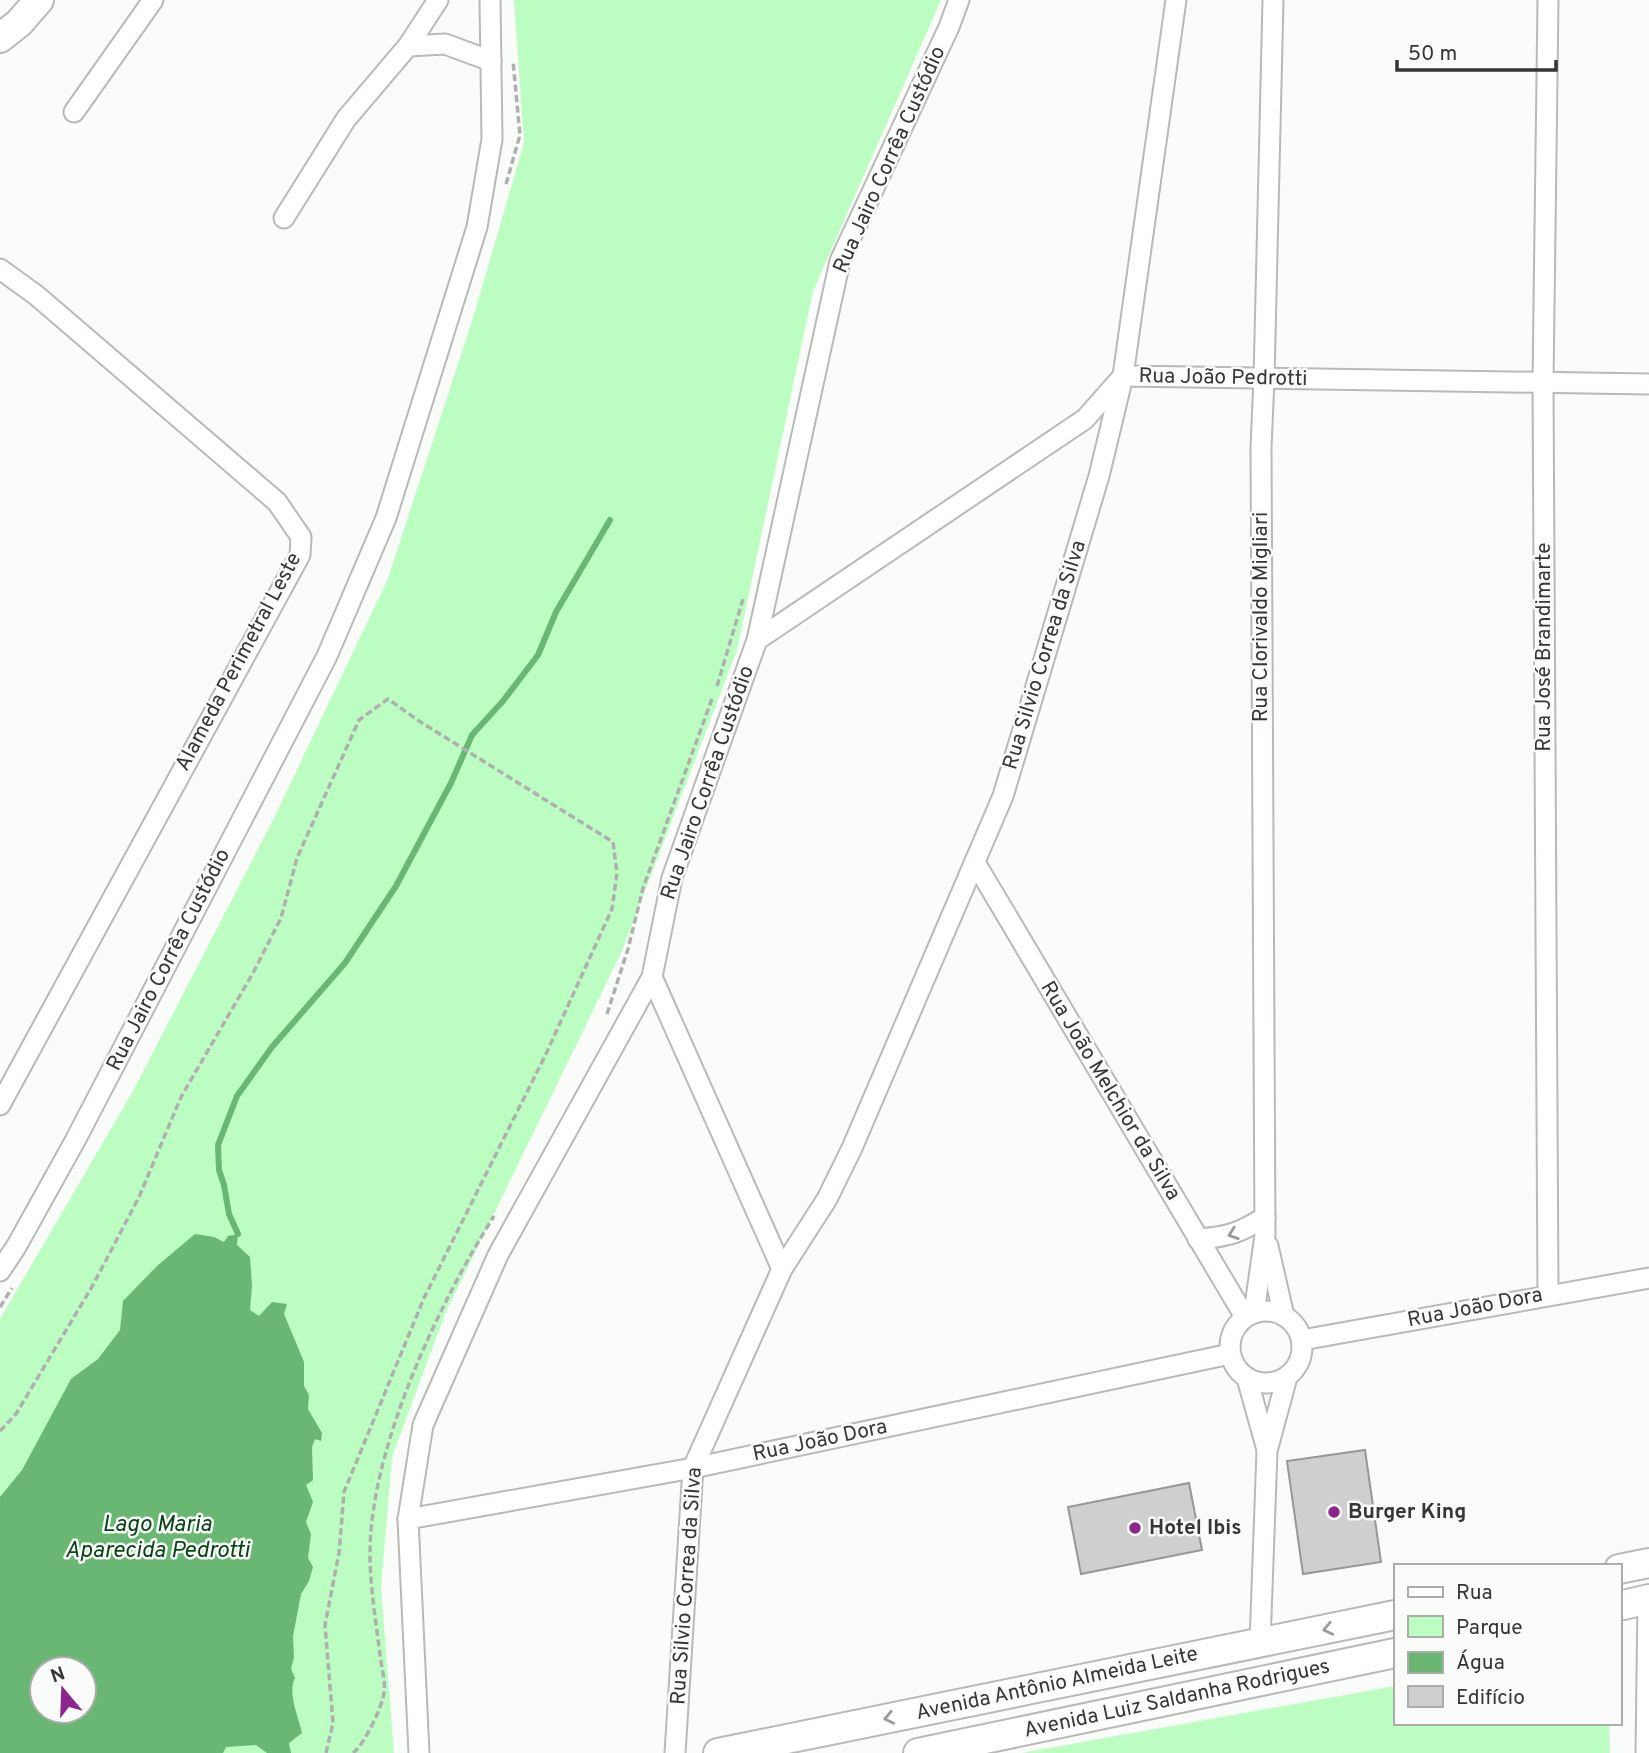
<svg xmlns="http://www.w3.org/2000/svg" width="1649" height="1753" font-family="Overpass,sans-serif">
	<style>
		.green { fill: #bcfdc1; fill-rule: evenodd }
		.water { fill: #69b772; fill-rule: evenodd }
		.lines { fill: none; stroke-linecap: round; stroke-linejoin: round }
		.stream { stroke: #69b772; stroke-width: 6 }
		.building { fill: #cdd0cd; stroke: #959895; stroke-width: 2 }
		.street-casing { stroke: #b7bab7; stroke-width: 23 }
		.secondary-casing { stroke: #b7bab7; stroke-width: 32 }
		.path { stroke: #aeb0ae; stroke-width: 3.5; stroke-dasharray: 7 3.5; stroke-linecap: butt }
		.street { stroke: #fff; stroke-width: 19 }
		.secondary { stroke: #fff; stroke-width: 28 }
		.oneway { stroke: #9a9a9a }
		.poi-dot { fill: #8c258c; stroke: #f9fcf9; stroke-width: 2.5 }
		.labels { text-anchor: middle; dominant-baseline: central; stroke-width: 5; stroke-linejoin: round; paint-order: stroke }
		.street-label { font-size: 21px; fill: #353635; stroke: #f9fcf9 }
		.poi-label { font-size: 21px; font-weight: bold; fill: #353635; stroke: #f9fcf9; text-anchor: start }
		.water-label { font-size: 23px; font-style: italic; fill: #094316; stroke: #f9fcf9 }
	</style>
	<rect width="100%" height="100%" fill="#f9fcf9"/>
	<g class="green">
		<path d="M514 0H941L813 291 737 650 622 951 445 1314 392 1457 381 1587 394 1753H0V1319L133 1091 273 820 387 581 473 318 524 143ZM42 1669H84V1711H42Z"/>
		<polygon points="1395,1686 1395,1723 1609,1723 1610,1753 1022,1753"/>
	</g>
	<path class="water" d="M195 1234 214 1237 224 1242 228 1236 238 1234 237 1245 250 1257 252 1286 250 1310 259 1316 272 1302 287 1304 284 1314 304 1362V1386L309 1395 308 1409 322 1433 321 1441 315 1439 312 1447 313 1480 306 1485 313 1502 306 1522 311 1534 308 1558 313 1567 309 1581 301 1594 293 1636 294 1657 291 1669 295 1678C287 1693 299 1718 302 1733L289 1743 291 1753H267L256 1745 226 1747 223 1753H0V1497L22 1470 71 1379 98 1359 120 1330 123 1301 157 1266ZM42 1669H84V1711H42Z"/>
	<g class="lines">
		<polyline class="stream" points="238,1234 229,1214 224,1185 219,1170 218,1145 237,1096 272,1047 345,963 396,886 451,783 472,735 503,701 538,655 556,612 610,520"/>
	</g>
	<g class="building">
		<polygon points="1365,1450 1381,1562 1303,1574 1287,1461"/>
		<polygon points="1189,1483 1202,1550 1081,1574 1068,1507"/>
	</g>
	<g class="lines">
		<g class="street-casing">
			<g id="street">
				<polyline points="408,46 445,44 491,61"/>
				<polyline points="74,112 153,0"/>
				<polyline points="284,218 346,119 408,46 438,0"/>
				<polyline points="0,269 36,295 277,502 301,537 300,555 0,1105"/>
				<polyline points="757,640 1085,419 1123,376 1649,384"/>
				<polyline points="976,864 1245,1317"/>
				<polyline points="652,977 782,1269"/>
				<path d="M1198 1239C1227 1237 1240 1233 1265 1217"/>
				<polyline points="1268,1246 1284,1316"/>
				<polyline points="0,1271 16,1247 76,1139 327,656 386,518 477,227 492,139 490,0"/>
				<polyline points="1548,1294 1543,383 1548,0"/>
				<circle cx="1266" cy="1347" r="36"/>
				<polyline points="1254,1313 1265,1235 1261,447 1264,379 1273,0"/>
				<polyline points="1302,1340 1649,1278"/>
				<polyline points="1247,1378 1267,1450"/>
				<polyline points="408,1519 693,1468 1230,1354"/>
				<polyline points="1260,1643 1267,1451 1287,1377"/>
				<polyline points="419,1753 408,1519 423,1425 498,1255 652,977 672,878 757,640 840,261 949,27 959,0"/>
				<polyline points="675,1753 693,1468 782,1269 827,1199 852,1148 1003,796 1099,476 1123,376 1176,0"/>
				<polyline points="1646,1753 1648,1600"/>
			</g>
		</g>
		<g class="secondary-casing">
			<g id="secondary">
				<polyline points="0,38 19,23 39,0"/>
				<polyline points="1619,1569 1649,1563"/>
				<polyline points="1619,1606 1649,1599"/>
				<polyline points="718,1753 1395,1615"/>
				<polyline points="918,1753 1395,1653"/>
			</g>
		</g>
		<g class="path">
			<polyline points="506,184 520,135 513,61"/>
			<polyline points="717,686 743,599"/>
			<polyline points="607,1014 628,949 643,888 713,696"/>
			<polyline points="0,1307 12,1288"/>
			<polyline points="0,1431 16,1414 93,1285 139,1197 181,1097 253,973 281,918 297,858 359,720 388,699 419,721 613,842 617,873 612,909 545,1056 424,1298 344,1492 339,1553 325,1625 333,1723 326,1753"/>
			<path d="M353 1753C364 1745 383 1706 384 1692 386 1681 381 1666 380 1655 376 1622 370 1587 370 1554 370 1448 438 1305 494 1216"/>
		</g>
		<use href="#street" class="street"/>
		<use href="#secondary" class="secondary"/>
	</g>
	<defs><path id="oneway-chevron" d="M-2-3.5L2.5 0L-2 3.5" fill="none" stroke-width="1.6" stroke-linecap="round" stroke-linejoin="round" transform="scale(1.75)"/></defs>
	<g class="oneway">
		<use href="#oneway-chevron" transform="translate(1233 1234) rotate(161)"/>
		<use href="#oneway-chevron" transform="translate(1328 1629) rotate(168)"/>
		<use href="#oneway-chevron" transform="translate(889 1718) rotate(168)"/>
	</g>
	<g class="poi-dot">
		<circle cx="1334" cy="1512" r="7"/>
		<circle cx="1135" cy="1528" r="7"/>
	</g>
	<g class="labels">
		<g class="street-label">
			<text transform="translate(890 160) rotate(-66)">Rua Jairo Corrêa Custódio</text>
			<text transform="translate(1223 378) rotate(1)">Rua João Pedrotti</text>
			<text transform="translate(1261 617) rotate(-90)">Rua Clorivaldo Migliari</text>
			<text transform="translate(1544 647) rotate(-90)">Rua José Brandimarte</text>
			<text transform="translate(1045 655) rotate(-73)">Rua Silvio Correa da Silva</text>
			<text transform="translate(239 662) rotate(-62)">Alameda Perimetral Leste</text>
			<text transform="translate(708 783) rotate(-71)">Rua Jairo Corrêa Custódio</text>
			<text transform="translate(169 960) rotate(-63)">Rua Jairo Corrêa Custódio</text>
			<text transform="translate(1110 1091) rotate(59)">Rua João Melchior da Silva</text>
			<text transform="translate(1475 1308) rotate(-11)">Rua João Dora</text>
			<text transform="translate(820 1441) rotate(-12)">Rua João Dora</text>
			<text transform="translate(687 1586) rotate(-86)">Rua Silvio Correa da Silva</text>
			<text transform="translate(1057 1684) rotate(-12)">Avenida Antônio Almeida Leite</text>
			<text transform="translate(1177 1699) rotate(-12)">Avenida Luiz Saldanha Rodrigues</text>
		</g>
		<g class="poi-label">
			<text x="1348" y="1512">Burger King</text>
			<text x="1149" y="1528">Hotel Ibis</text>
		</g>
		<g class="water-label">
			<text x="157" y="1525">Lago Maria<tspan x="157" dy="26">Aparecida Pedrotti</tspan></text>
		</g>
	</g>
	<rect x="1394" y="1564" width="228" height="161" fill="#f9fcf9" stroke="#abadab" stroke-width="2"/>
	<rect x="1408" y="1587" width="35" height="10" fill="#ffffff" stroke="#abadab" stroke-width="2"/>
	<text x="1456" y="1599" font-size="21" fill="#353635">Rua</text>
	<rect x="1408" y="1616" width="35" height="21" fill="#bcfdc1" stroke="#abadab" stroke-width="2"/>
	<text x="1456" y="1634" font-size="21" fill="#353635">Parque</text>
	<rect x="1408" y="1652" width="35" height="21" fill="#69b772" stroke="#abadab" stroke-width="2"/>
	<text x="1456" y="1669" font-size="21" fill="#353635">Água</text>
	<rect x="1408" y="1686" width="35" height="21" fill="#cdd0cd" stroke="#abadab" stroke-width="2"/>
	<text x="1456" y="1704" font-size="21" fill="#353635">Edifício</text>
	<g transform="translate(63 1690) rotate(341)"><circle r="33" fill="#f9fcf9" stroke="#abadab" stroke-width="2"/>
	<path d="M0-5L12 26L0 18L-12 26Z" fill="#8c258c"/>
	<text y="-10" font-size="19" font-weight="bold" text-anchor="middle" fill="#353635">N</text>
	</g>
	<path d="M1397 60v10h159v-10" fill="none" stroke="#353635" stroke-width="3.5"/>
	<text x="1408" y="60" font-size="21" fill="#353635" stroke="#f9fcf9" stroke-width="5" paint-order="stroke">50 m</text>
</svg>
